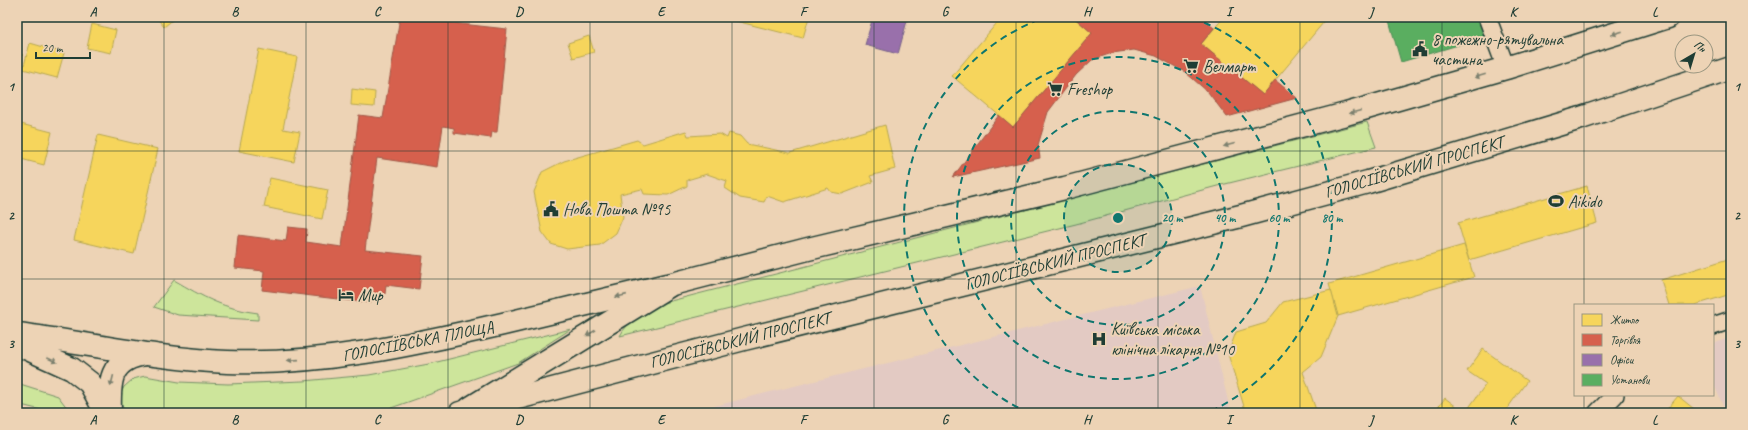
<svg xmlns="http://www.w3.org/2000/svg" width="1748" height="430" font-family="Caveat,sans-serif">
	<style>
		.built { fill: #e3cac3 }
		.green { fill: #cde59b; stroke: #769168 }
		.homes { fill: #f6d55c; stroke: #b6a750 }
		.shops { fill: #d6604d; stroke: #9f5646 }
		.offices { fill: #9970ab; stroke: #746187 }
		.public { fill: #5aae61; stroke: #488c54 }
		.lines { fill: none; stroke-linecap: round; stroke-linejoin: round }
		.minor-casing { stroke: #1f3d34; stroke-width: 20 }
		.secondary-casing { stroke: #1f3d34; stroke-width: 25 }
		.primary-casing { stroke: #1f3d34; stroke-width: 25 }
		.trunk-casing { stroke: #1f3d34; stroke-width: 25 }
		.minor { stroke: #edd3b5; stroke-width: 17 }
		.secondary { stroke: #edd3b5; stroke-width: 22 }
		.primary { stroke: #edd3b5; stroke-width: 22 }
		.trunk { stroke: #edd3b5; stroke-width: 22 }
		.oneway { fill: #7c806e }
		.grid { fill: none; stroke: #1f3d34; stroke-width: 1; stroke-opacity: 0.55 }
		.ring { fill: none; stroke: #0f766e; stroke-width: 2; stroke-dasharray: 7 5 }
		.labels { text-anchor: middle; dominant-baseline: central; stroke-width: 4; stroke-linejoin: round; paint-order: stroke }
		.poi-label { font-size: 17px; fill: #1f3d34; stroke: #edd3b5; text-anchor: start }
		.street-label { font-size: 17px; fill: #1f3d34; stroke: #edd3b5 }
		.centre { fill: #0f766e; stroke: #edd3b5; stroke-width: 2 }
		.ring-label { font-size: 12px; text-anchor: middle; font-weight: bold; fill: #0f766e; stroke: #edd3b5; stroke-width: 4; stroke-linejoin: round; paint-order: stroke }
		.neatline { fill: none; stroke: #1f3d34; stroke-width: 1.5 }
		.grid-label { font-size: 13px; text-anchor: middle; font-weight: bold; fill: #1f3d34 }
	</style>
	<rect width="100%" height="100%" fill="#edd3b5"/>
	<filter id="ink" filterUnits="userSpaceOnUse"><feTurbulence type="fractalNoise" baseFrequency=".025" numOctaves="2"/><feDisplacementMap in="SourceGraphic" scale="8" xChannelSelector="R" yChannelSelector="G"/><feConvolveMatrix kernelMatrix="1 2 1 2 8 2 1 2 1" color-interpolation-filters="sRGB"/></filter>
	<g filter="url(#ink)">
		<g class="built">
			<polygon points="1200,286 1231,413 687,413 770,392"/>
			<polygon points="1731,337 1731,413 1726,413 1713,382 1713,344"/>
		</g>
		<g class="green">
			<path d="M1367 122 1376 147 1221 185 1076 224 620 336C626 322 646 312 659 304Z"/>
			<path d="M174 280C203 297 224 309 258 313V320L178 315 154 307Z"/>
			<polygon points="571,329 518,363 377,413 125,413 119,397 124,387 133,379 145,376 179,382 228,384 303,381 369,375 429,364"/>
			<polygon points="17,383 58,396 71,413 53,413 17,404"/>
		</g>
		<g class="homes">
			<polygon points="156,17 176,17 164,27"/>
			<polygon points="720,17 809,17 803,38"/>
			<polygon points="1002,17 1073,17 1092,33 1013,127 952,76"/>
			<polygon points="1224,17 1328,17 1263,95 1201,44"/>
			<polygon points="92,24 116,30 111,53 87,48"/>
			<polygon points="589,36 594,52 573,58 568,43"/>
			<polygon points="30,43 64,53 57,78 23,69"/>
			<polygon points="259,49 297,57 283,129 300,132 294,162 239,151"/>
			<polygon points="17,53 23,55 17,72"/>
			<polygon points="352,89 375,92 374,107 351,105"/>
			<polygon points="17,123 52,132 44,165 17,158"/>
			<polygon points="885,125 895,169 870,176 873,182 842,194 831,192 828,188 784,202 767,196 764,202 740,198 725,188 727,181 707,174 687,180 687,186 668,195 644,194 642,189 620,194 623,217 616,233 600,245 567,249 551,244 542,232 534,192 542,172 564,161 637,140 643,144 686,131 688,136 720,134 727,138 729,133 740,136 747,144 790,153"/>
			<polygon points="98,135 158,149 134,254 74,240"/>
			<polygon points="270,178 328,190 322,219 264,207"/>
			<polygon points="1587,186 1597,223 1469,260 1458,223"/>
			<polygon points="1464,245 1474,277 1338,316 1329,284"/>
			<polygon points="1731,258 1731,294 1695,305 1669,305 1661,280"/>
			<polygon points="1331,290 1338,316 1321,357 1303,372 1317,413 1246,413 1228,354 1236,332 1266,323 1283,302"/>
			<polygon points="1483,349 1527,381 1504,413 1434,413 1445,398 1465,413 1486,384 1467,371"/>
			<polygon points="1678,396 1699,413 1664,413"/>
		</g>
		<g class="shops">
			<polygon points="400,17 423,17 423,18 443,22 507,29 497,132 492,132 491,138 454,133 454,128 443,126 437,167 377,158 365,250 423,256 419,289 386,285 385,294 372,293 371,303 262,290 264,271 235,268 238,235 286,241 288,227 307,229 306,242 342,247 359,115 383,118"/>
			<polygon points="1078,17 1200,17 1214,28 1201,44 1263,95 1275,80 1297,98 1227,117 1208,92 1185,72 1156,56 1134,50 1112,53 1092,60 1076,75 1048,112 1038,145 1040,158 953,177 999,115 1013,127 1092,33 1076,19"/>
		</g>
		<polygon class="offices" points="873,17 908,17 898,54 865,45"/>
		<polygon class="public" points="1388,17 1479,17 1485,37 1401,62"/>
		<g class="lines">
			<g class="minor-casing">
				<g id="minor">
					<polyline points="1487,17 1506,68"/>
					<polyline points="1713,326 1731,320"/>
					<polyline points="1597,413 1615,395"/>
				</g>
			</g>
			<g class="secondary-casing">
				<g id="secondary">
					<path d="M17 334C87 343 157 359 227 362 321 365 412 345 503 324 558 311 612 298 667 285"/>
					<polyline points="17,344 72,369 90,383 106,413"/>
					<path d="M110 413C109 382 109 359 145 354"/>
				</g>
			</g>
			<g class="primary-casing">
				<polyline id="primary" points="470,408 672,284 808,249 1065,188 1346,114 1506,68 1668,17"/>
			</g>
			<g class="trunk-casing">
				<polyline id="trunk" points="460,413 744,339 1241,216 1368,182 1581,118 1731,68"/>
			</g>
			<use href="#minor" class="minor"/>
			<use href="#secondary" class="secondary"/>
			<use href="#primary" class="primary"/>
			<use href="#trunk" class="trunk"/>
		</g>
		<defs><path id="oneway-solid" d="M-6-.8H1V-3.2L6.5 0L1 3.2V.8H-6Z"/></defs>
		<g class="oneway">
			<use href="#oneway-solid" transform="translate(1617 33) rotate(162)"/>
			<use href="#oneway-solid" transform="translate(1480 76) rotate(164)"/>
			<use href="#oneway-solid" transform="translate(1355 112) rotate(165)"/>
			<use href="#oneway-solid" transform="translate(1229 145) rotate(165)"/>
			<use href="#oneway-solid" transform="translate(621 296) rotate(167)"/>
			<use href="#oneway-solid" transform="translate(591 333) rotate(149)"/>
			<use href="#oneway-solid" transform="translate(52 360) rotate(25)"/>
			<use href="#oneway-solid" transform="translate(293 360) rotate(176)"/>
			<use href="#oneway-solid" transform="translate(112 381) rotate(104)"/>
		</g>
	</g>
	<path class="grid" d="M164 17V413M306 17V413M448 17V413M590 17V413M732 17V413M874 17V413M1016 17V413M1158 17V413M1300 17V413M1442 17V413M1584 17V305M17 151H1731M17 279H1731M1584 395V413"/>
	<circle cx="1118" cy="218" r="54" fill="#0f766e" fill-opacity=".12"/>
	<g class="ring">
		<circle cx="1118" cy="218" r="54"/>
		<circle cx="1118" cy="218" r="107"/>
		<circle cx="1118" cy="218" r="161"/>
		<path d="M1029 413A214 214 0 0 1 1043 18M1193 18A214 214 0 0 1 1207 413"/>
	</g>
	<defs>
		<g id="civic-bare" transform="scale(1.2)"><path d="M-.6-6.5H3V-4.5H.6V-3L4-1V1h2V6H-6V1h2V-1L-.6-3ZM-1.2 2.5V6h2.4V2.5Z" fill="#1f3d34" stroke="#edd3b5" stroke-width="2.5" paint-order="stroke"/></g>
		<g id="supermarket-bare" transform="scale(1.2)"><path d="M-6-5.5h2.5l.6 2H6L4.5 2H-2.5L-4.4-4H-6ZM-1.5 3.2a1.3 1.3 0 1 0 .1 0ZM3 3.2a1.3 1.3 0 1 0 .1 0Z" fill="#1f3d34" stroke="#edd3b5" stroke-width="2.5" paint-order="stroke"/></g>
		<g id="stadium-bare" transform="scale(1.2)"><path d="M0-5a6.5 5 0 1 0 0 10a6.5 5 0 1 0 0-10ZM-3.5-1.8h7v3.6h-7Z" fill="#1f3d34" stroke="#edd3b5" stroke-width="2.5" paint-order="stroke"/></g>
		<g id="hotel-bare" transform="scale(1.2)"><path d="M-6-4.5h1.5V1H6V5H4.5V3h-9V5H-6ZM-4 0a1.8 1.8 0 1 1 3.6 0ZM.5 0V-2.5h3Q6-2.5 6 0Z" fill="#1f3d34" stroke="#edd3b5" stroke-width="2.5" paint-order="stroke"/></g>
		<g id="hospital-bare" transform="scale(1.2)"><path d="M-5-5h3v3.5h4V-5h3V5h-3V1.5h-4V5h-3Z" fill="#1f3d34" stroke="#edd3b5" stroke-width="2.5" paint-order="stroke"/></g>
	</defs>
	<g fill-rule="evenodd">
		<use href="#civic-bare" x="1420" y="49"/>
		<use href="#supermarket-bare" x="1191" y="66"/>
		<use href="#supermarket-bare" x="1055" y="89"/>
		<use href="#stadium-bare" x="1556" y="201"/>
		<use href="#civic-bare" x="551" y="209"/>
		<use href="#hotel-bare" x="346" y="295"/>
		<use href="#hospital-bare" x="1099" y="339"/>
	</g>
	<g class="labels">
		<g class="poi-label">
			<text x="1432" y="39">8 пожежно-рятувальна<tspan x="1432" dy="20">частина</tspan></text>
			<text x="1203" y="66">Велмарт</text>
			<text x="1067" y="89">Freshop</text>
			<text x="1568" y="201">Aikido</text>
			<text x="563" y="209">Нова Пошта №95</text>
			<text x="358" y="295">Мир</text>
			<text x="1111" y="329">Київська міська<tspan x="1111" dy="20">клінічна лікарня №10</tspan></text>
		</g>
		<g class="street-label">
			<text transform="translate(1414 167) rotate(-16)">ГОЛОСІЇВСЬКИЙ ПРОСПЕКТ</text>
			<text transform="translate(1055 262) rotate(-14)">ГОЛОСІЇВСЬКИЙ ПРОСПЕКТ</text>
			<text transform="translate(740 340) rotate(-14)">ГОЛОСІЇВСЬКИЙ ПРОСПЕКТ</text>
			<text transform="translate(418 341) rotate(-11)">ГОЛОСІЇВСЬКА ПЛОЩА</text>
		</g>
	</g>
	<circle cx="1118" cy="218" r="6" class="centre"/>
	<g class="ring-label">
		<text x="1172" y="222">20 m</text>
		<text x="1225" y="222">40 m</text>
		<text x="1279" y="222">60 m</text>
		<text x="1332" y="222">80 m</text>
	</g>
	<rect width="1748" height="430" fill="none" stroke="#edd3b5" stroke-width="44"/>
	<rect x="1574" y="304" width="140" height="92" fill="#edd3b5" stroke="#9b9781"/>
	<rect x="1582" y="314" width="20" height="12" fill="#f6d55c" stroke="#9b9781"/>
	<text x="1610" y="324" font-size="12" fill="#1f3d34">Житло</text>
	<rect x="1582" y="334" width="20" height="12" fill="#d6604d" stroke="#9b9781"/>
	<text x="1610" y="344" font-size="12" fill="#1f3d34">Торгівля</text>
	<rect x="1582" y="354" width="20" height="12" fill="#9970ab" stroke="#9b9781"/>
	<text x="1610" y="364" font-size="12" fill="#1f3d34">Офіси</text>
	<rect x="1582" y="374" width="20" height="12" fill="#5aae61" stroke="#9b9781"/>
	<text x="1610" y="384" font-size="12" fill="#1f3d34">Установи</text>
	<g transform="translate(1694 54) rotate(38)"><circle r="19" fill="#edd3b5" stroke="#9b9781"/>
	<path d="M0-3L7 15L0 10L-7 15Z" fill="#1f3d34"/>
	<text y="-6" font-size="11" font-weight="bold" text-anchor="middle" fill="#1f3d34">Пн</text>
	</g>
	<path d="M36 52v6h54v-6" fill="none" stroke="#1f3d34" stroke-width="2"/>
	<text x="42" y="52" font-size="12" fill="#1f3d34" stroke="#edd3b5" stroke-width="3" paint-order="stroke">20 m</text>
	<rect x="22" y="22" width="1704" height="386" class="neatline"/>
	<g class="grid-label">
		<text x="93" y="16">A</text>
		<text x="235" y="16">B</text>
		<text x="377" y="16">C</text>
		<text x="519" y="16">D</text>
		<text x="661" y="16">E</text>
		<text x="803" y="16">F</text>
		<text x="945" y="16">G</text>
		<text x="1087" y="16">H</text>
		<text x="1229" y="16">I</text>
		<text x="1371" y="16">J</text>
		<text x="1513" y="16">K</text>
		<text x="1655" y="16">L</text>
		<text x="11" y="91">1</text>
		<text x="1737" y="91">1</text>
		<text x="11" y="220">2</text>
		<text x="1737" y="220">2</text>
		<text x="11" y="348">3</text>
		<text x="1737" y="348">3</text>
		<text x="93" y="424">A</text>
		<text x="235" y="424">B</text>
		<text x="377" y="424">C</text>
		<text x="519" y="424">D</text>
		<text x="661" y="424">E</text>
		<text x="803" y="424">F</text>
		<text x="945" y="424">G</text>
		<text x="1087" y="424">H</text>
		<text x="1229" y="424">I</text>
		<text x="1371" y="424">J</text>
		<text x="1513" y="424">K</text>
		<text x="1655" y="424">L</text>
	</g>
</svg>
